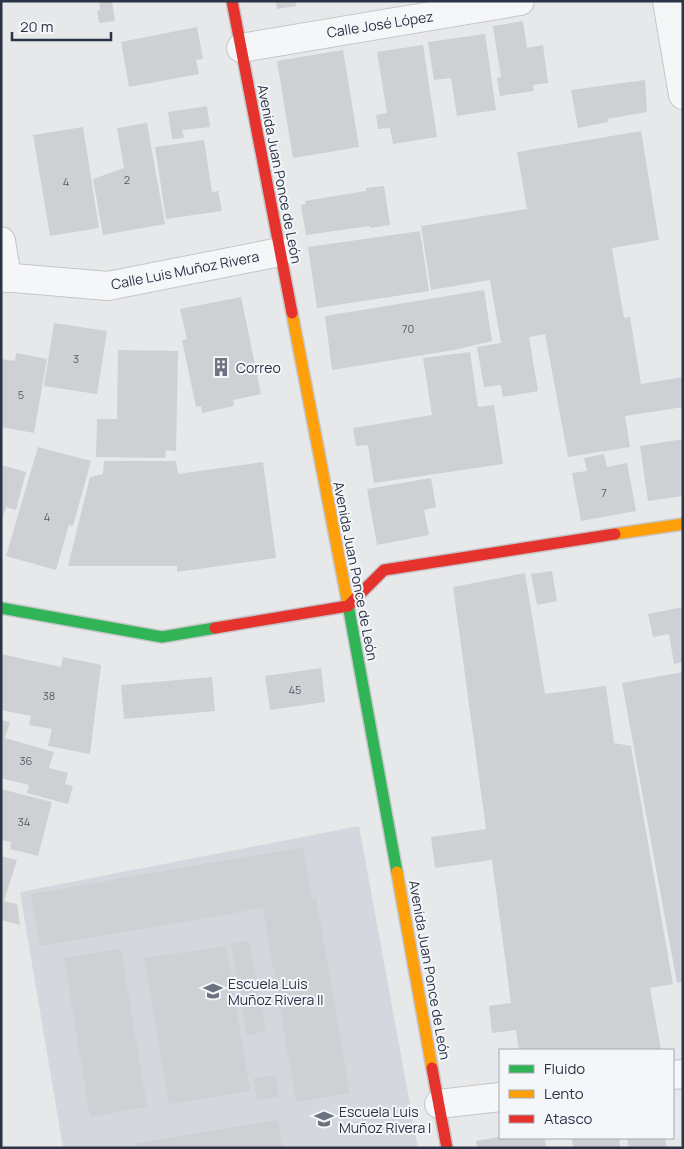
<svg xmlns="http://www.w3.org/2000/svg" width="684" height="1149" font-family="Manrope,sans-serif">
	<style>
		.built { fill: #d4d7dd }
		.building { fill: #ced0d3 }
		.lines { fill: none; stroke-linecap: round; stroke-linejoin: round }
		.street-casing { stroke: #c4c6c8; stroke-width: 30 }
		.fast-casing { stroke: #c4c6c8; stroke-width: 14 }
		.slow-casing { stroke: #c4c6c8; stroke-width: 14 }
		.jam-casing { stroke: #c4c6c8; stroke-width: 14 }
		.street { stroke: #f5f6f7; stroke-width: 28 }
		.fast { stroke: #30b455; stroke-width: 11 }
		.slow { stroke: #ff9f0a; stroke-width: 11 }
		.jam { stroke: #e5322d; stroke-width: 11 }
		.labels { text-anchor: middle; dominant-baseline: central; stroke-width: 4; stroke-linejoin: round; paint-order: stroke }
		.number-label { font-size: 11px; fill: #545c69 }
		.street-label { font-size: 14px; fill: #2b3445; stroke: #f4f6f9 }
		.poi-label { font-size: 14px; fill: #2b3445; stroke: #f4f6f9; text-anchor: start }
	</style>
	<rect width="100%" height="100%" fill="#e6e8ea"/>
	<polygon class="built" points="359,826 418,1148 63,1148 20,892"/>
	<g class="building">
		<polygon points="99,1 112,1 115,21 99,23 97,11 100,10"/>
		<polygon points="276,1 295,1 296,6 277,9"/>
		<polygon points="523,21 527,48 543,45 548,83 533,85 534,91 500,96 497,78 501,77 493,26"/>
		<polygon points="197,27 203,59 196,60 199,74 129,87 121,42"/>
		<polygon points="485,34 496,110 457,116 451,78 434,80 428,42"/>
		<polygon points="423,45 437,137 393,144 390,128 378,129 376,115 387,113 377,52"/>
		<polygon points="343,50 359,147 293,158 277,61"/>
		<polygon points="645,80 647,112 607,119 608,122 578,128 571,90"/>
		<polygon points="207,106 210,127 182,130 184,138 172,139 168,112"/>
		<polygon points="147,123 165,224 103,235 93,179 124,168 117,128"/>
		<polygon points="83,127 99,228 50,236 33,135"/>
		<polygon points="641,131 659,240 612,248 624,318 630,317 641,384 683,377 683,407 625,416 630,447 568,457 545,334 529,337 538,391 503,397 501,385 484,387 477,347 501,343 490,280 431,290 421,226 527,209 517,152"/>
		<polygon points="204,140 212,192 218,191 222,211 166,219 155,147"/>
		<polygon points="384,186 390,225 370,228 370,226 306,235 301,205 306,204 305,201 366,191 366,188"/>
		<polygon points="420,231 429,291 317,308 308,247"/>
		<polygon points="484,290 492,341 454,350 332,370 325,316"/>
		<polygon points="241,297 261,394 233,400 234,406 202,413 201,406 196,407 182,340 187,339 180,309"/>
		<polygon points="54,323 107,331 97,394 44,386"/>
		<polygon points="118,350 178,351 176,451 166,450 165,458 96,457 97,419 117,419"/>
		<polygon points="470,352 478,407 494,405 503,464 374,483 368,445 356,446 353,428 432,415 423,358"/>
		<polygon points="16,353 47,359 34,433 1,427 1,359 15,361"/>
		<polygon points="683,439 683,496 648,501 640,446"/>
		<polygon points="38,447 91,461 73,526 69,525 56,570 6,556"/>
		<polygon points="604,454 607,467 627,463 636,511 581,521 572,473 587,471 584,458"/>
		<polygon points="104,461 176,461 178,474 263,462 276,558 177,572 177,566 68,566 90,477 103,474"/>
		<polygon points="1,465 26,472 16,510 6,507 2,520"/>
		<polygon points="431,478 436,507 424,510 429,535 377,545 367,489"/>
		<polygon points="552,571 557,601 537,605 531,574"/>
		<polygon points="525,573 545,694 606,686 614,743 631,746 673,984 650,988 661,1050 519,1050 516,1030 492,1033 489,1006 511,1003 492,860 435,868 431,837 486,829 453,587"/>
		<polygon points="683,607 683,662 674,664 669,634 653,637 648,614"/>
		<polygon points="1,654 61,667 63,657 101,665 90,754 48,746 52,729 29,725 31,716 1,710"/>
		<polygon points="321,668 325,702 270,710 265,676"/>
		<polygon points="683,672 683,982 677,983 622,683"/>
		<polygon points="212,677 215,711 124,719 121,685"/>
		<polygon points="1,720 10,722 5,738 54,752 49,768 68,773 65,784 73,786 68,804 27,793 29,785 1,778"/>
		<polygon points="1,789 52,802 38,856 10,849 11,842 1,840"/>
		<polygon points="303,847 312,898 316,897 350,1093 296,1102 263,908 40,946 31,894"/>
		<polygon points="1,856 17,860 4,901 17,904 20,925 1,920"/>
		<polygon points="249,941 266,1031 247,1035 231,944"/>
		<polygon points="226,946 250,1091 169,1104 144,958"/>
		<polygon points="121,949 147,1107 90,1117 64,958"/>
		<polygon points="276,1075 279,1097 257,1100 254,1078"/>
		<polygon points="278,1120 283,1148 137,1148 136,1143"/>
		<polygon points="500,1137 545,1138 546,1148 477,1148 476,1141"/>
		<polygon points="572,1138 619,1138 620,1148 573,1148"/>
		<polygon points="627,1138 665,1138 667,1148 629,1148"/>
	</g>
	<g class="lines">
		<g class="street-casing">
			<g id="street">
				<polyline points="667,1 683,95"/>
				<polyline points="241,48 520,1"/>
				<polyline points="1,241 7,278"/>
				<polyline points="1,277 108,286 280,252"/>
				<polyline points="673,1075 683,1074"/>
				<polyline points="439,1104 500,1097"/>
			</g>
		</g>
		<g class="fast-casing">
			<g id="fast">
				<polyline points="347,599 397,872"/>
				<polyline points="1,608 162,637 215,628"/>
			</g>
		</g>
		<g class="slow-casing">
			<g id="slow">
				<polyline points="292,313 347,599"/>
				<polyline points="615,534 683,524"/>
				<polyline points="397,872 432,1068"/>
			</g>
		</g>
		<g class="jam-casing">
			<g id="jam">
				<polyline points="232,1 292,313"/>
				<polyline points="215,628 348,606 384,570 615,534"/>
				<polyline points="432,1068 447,1148"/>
			</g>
		</g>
		<use href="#street" class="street"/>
		<use href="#fast" class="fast"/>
		<use href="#slow" class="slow"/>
		<use href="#jam" class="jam"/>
	</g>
	<defs>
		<g id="building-bare" transform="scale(1.5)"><path d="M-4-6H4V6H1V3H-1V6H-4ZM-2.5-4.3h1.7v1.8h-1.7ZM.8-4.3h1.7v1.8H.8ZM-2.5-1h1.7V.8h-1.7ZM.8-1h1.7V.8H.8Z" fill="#6c737f" stroke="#f4f6f9" stroke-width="2.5" paint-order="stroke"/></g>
		<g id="school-bare" transform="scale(1.5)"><path d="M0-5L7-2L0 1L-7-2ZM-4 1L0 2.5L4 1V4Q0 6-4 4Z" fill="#6c737f" stroke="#f4f6f9" stroke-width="2.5" paint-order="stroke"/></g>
	</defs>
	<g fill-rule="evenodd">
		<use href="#building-bare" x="221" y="367"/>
		<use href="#school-bare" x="213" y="991"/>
		<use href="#school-bare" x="324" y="1119"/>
	</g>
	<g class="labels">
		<g class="number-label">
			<text x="127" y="179">2</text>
			<text x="66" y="181">4</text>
			<text x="408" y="328">70</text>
			<text x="76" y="358">3</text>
			<text x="21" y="394">5</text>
			<text x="604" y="492">7</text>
			<text x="47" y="516">4</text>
			<text x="295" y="689">45</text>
			<text x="49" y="695">38</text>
			<text x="26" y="760">36</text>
			<text x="24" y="821">34</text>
		</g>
		<g class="street-label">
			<text transform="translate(380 24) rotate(-9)">Calle José López</text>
			<text transform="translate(280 174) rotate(79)">Avenida Juan Ponce de León</text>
			<text transform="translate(185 270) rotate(-11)">Calle Luis Muñoz Rivera</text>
			<text transform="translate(356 571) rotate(79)">Avenida Juan Ponce de León</text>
			<text transform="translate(430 970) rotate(80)">Avenida Juan Ponce de León</text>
		</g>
		<g class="poi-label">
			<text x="236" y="367">Correo</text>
			<text x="228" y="983">Escuela Luis<tspan x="228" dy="16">Muñoz Rivera II</tspan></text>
			<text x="339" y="1111">Escuela Luis<tspan x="339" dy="16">Muñoz Rivera I</tspan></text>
		</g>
	</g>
	<rect width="684" height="1149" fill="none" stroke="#2b3445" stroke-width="5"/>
	<rect x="499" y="1049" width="175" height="90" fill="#f4f6f9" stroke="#a4a8b1"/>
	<rect x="509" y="1065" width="25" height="8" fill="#30b455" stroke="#a4a8b1"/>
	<text x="544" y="1074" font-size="15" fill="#2b3445">Fluido</text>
	<rect x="509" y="1090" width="25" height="8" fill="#ff9f0a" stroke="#a4a8b1"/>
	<text x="544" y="1099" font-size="15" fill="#2b3445">Lento</text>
	<rect x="509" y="1115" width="25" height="8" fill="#e5322d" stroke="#a4a8b1"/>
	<text x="544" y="1124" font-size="15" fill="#2b3445">Atasco</text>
	<path d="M12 32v8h99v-8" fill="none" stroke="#2b3445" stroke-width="2.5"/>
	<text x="20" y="32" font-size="15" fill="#2b3445" stroke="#f4f6f9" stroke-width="4" paint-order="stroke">20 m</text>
</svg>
